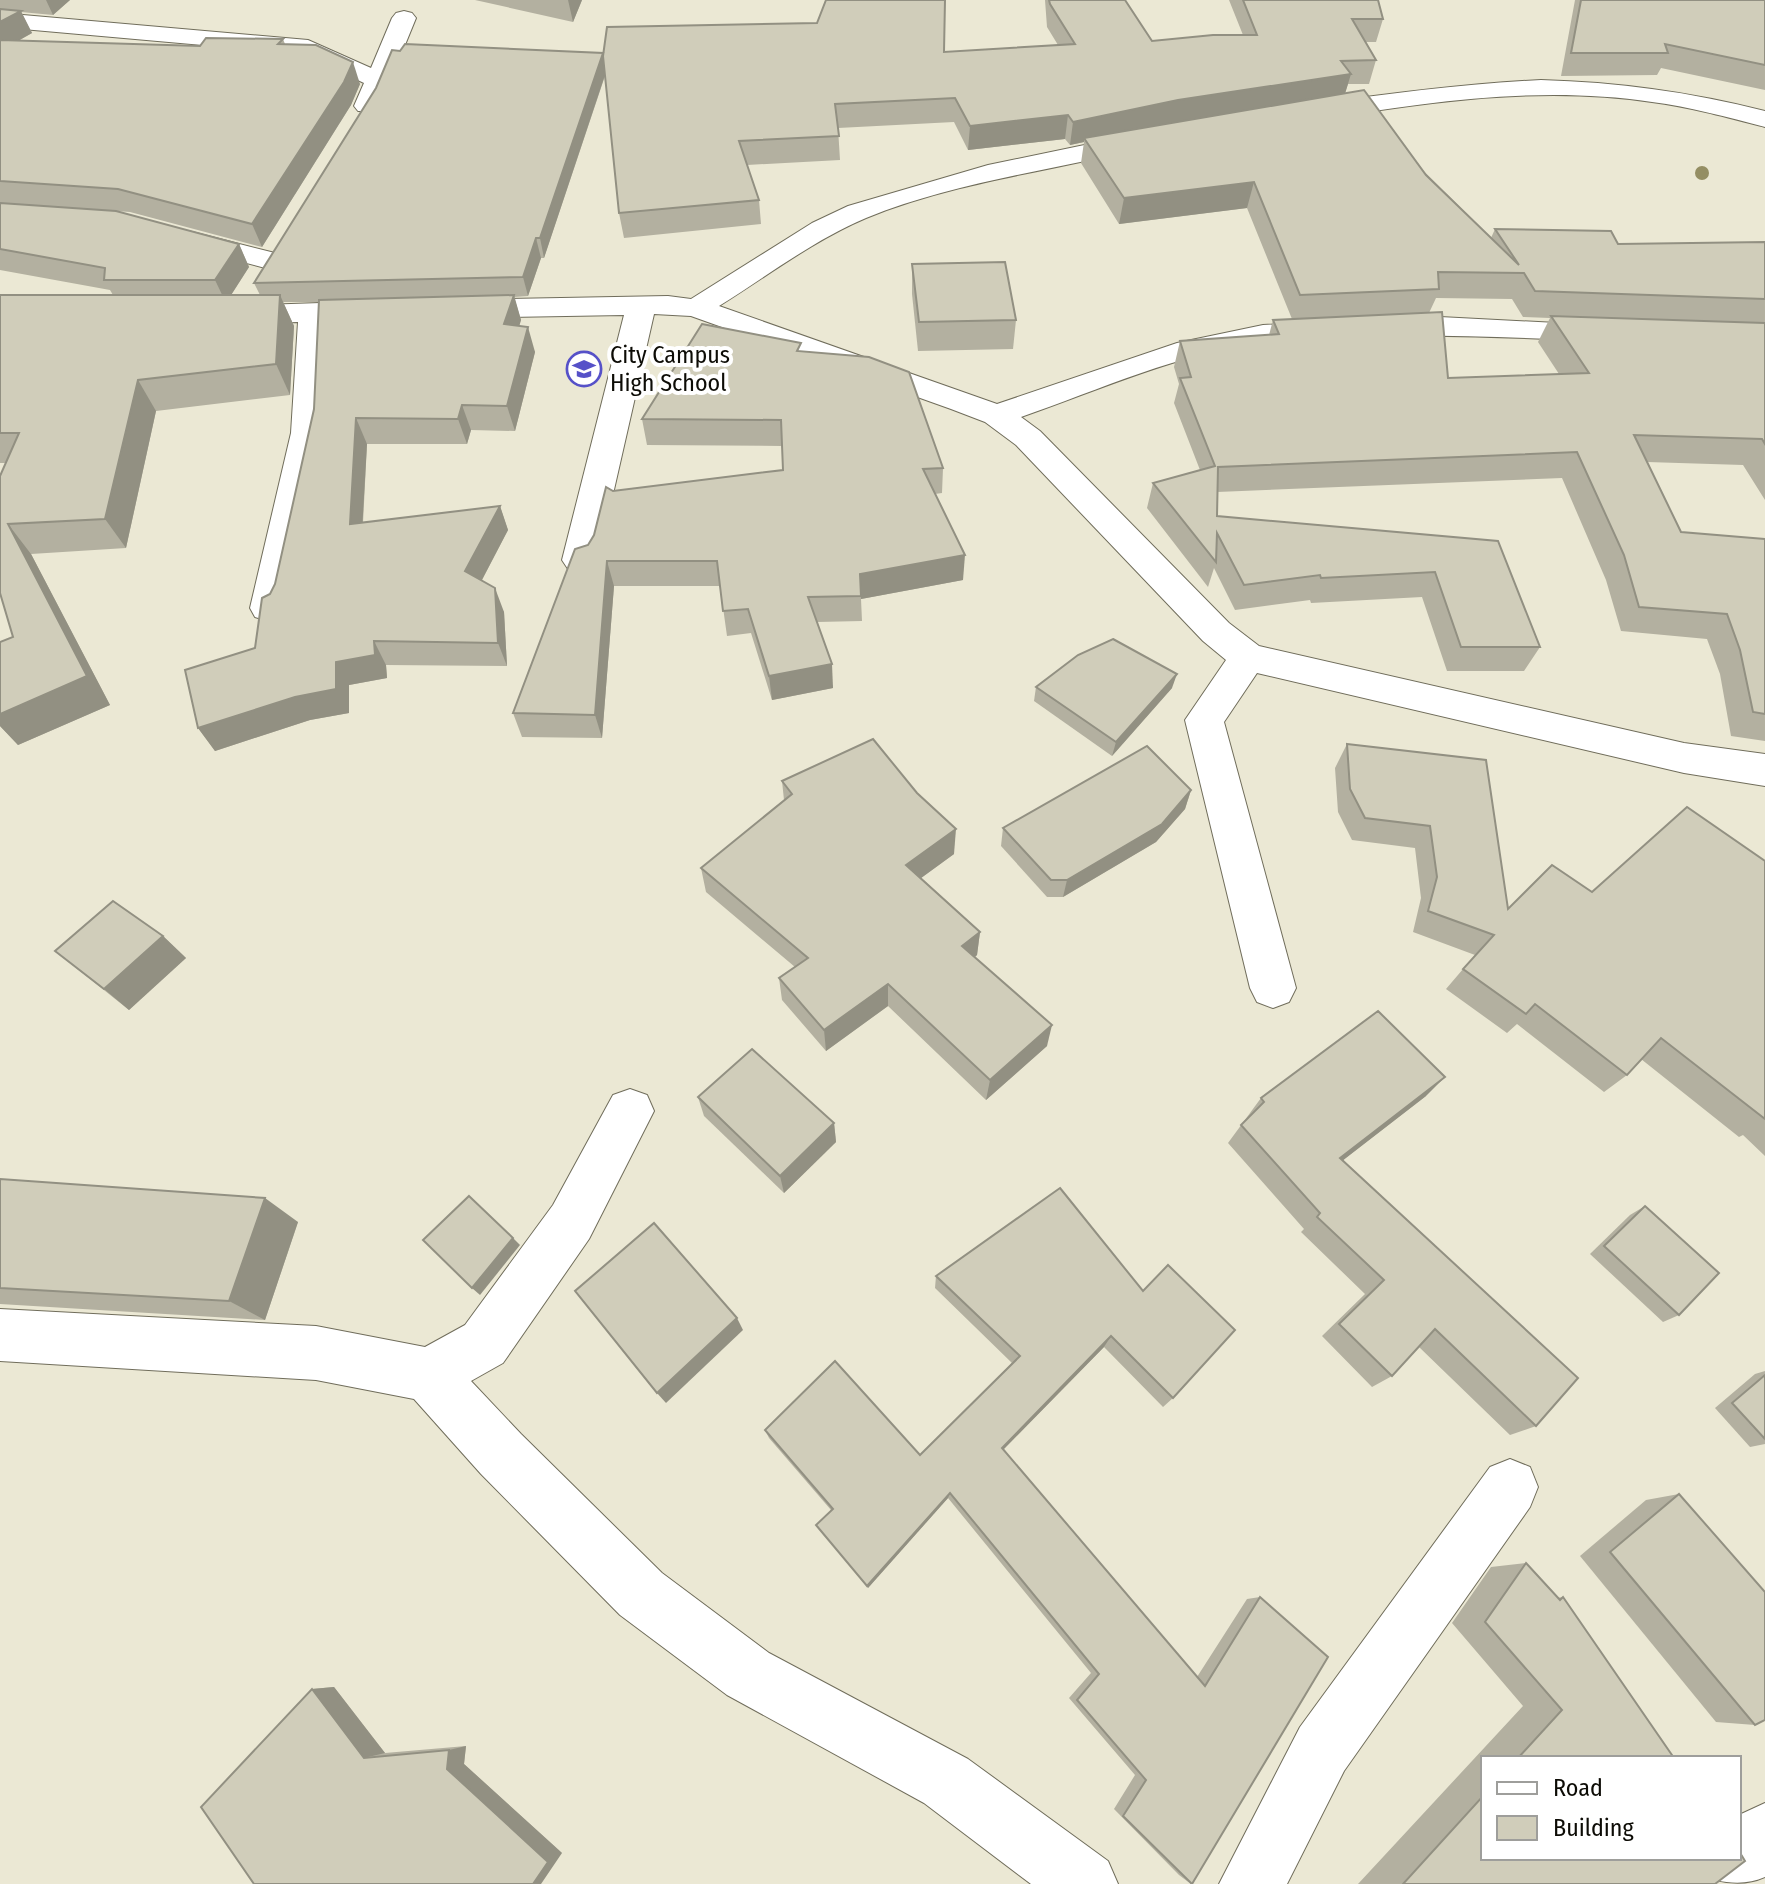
<svg xmlns="http://www.w3.org/2000/svg" width="1765" height="1884" font-family="'Fira Sans Condensed',sans-serif">
	<style>
		.lines { fill: none; stroke-linecap: round; stroke-linejoin: round }
		.minor-casing { stroke: #706d5b; stroke-width: 2 }
		.minor { fill: #fff; fill-rule: evenodd }
		.tree { fill: #948e63 }
		.wall { fill: #b3b0a0; fill-rule: evenodd }
		.shaded-wall { fill: #929082 }
		.building { fill: #d0cdba; stroke: #929082; stroke-width: 2 }
		.labels { text-anchor: middle; dominant-baseline: central; stroke-width: 8; stroke-linejoin: round; paint-order: stroke }
		.far-poi-label { font-size: 24px; fill: #0d0c06; stroke: #fff; text-anchor: start }
	</style>
	<rect width="100%" height="100%" fill="#ebe8d4"/>
	<g class="lines">
		<g class="minor-casing">
			<g id="minor">
				<polygon points="404,11 412,13 416,18 380,106 376,111 358,111 354,106 364,83 303,54 0,27 0,13 308,40 371,68 392,18 396,13"/>
				<path d="M1541 80C1618 82 1690 92 1765 111V127C1727 117 1690 107 1652 102 1540 85 1427 102 1317 120L1308 117 1304 112 1308 107 1317 104C1392 93 1466 84 1541 80Z"/>
				<path d="M1142 133 1151 136 1155 141 1151 146C1057 170 957 181 866 218 814 240 767 276 719 306L997 404 1177 343 1263 325 1440 317 1614 326 1618 332 1614 338 1603 341C1491 337 1375 330 1264 343 1181 352 1099 390 1021 417L1040 431 1229 623 1259 646 1684 743 1765 754V786L1684 773 1257 673 1224 722 1296 988 1289 1002 1273 1008 1257 1002 1250 988 1185 720 1226 660 1203 641 1016 445 985 422 951 409 691 316 654 314 598 560 592 569 580 572 568 569 562 560 624 315 457 318 447 315 442 309 447 303 457 300 668 296 691 299 812 223 848 206 988 165Z"/>
				<polygon points="188,231 279,254 283,260 279,266 269,269 178,245 174,239 178,233"/>
				<polygon points="380,301 390,304 395,310 390,316 328,321 323,433 286,608 281,617 268,621 255,617 250,608 291,433 298,322 229,324 218,321 214,315 218,309 229,306"/>
				<polygon points="630,1089 647,1095 654,1111 589,1239 503,1363 471,1381 521,1434 662,1573 769,1653 968,1759 1108,1861 1118,1884 1031,1884 924,1803 727,1695 620,1615 481,1474 414,1399 316,1380 0,1361 0,1309 316,1326 425,1347 465,1325 553,1205 613,1095"/>
				<polygon points="1510,1459 1530,1467 1538,1487 1530,1507 1344,1771 1287,1884 1219,1884 1300,1727 1490,1467"/>
				<path d="M1765 1803V1877C1750 1884 1732 1884 1716 1880L1707 1858H1739V1815Z"/>
			</g>
		</g>
		<use href="#minor" class="minor"/>
	</g>
	<circle class="tree" cx="1702" cy="173" r="7"/>
	<g class="wall">
		<polygon points="0,0 70,0 53,15 21,12 32,33 18,41 200,46 283,39 285,44 360,84 351,105 262,247 130,212 0,203"/>
		<polygon points="475,0 582,0 573,22"/>
		<path d="M1045 0H1125L1152 41 1243 35 1229 0H1378L1383 19 1376 42H1365L1376 60 1369 84H1348L1345 93 1491 238 1495 229 1618 244 1765 242V500L1743 465 1647 462 1681 532 1765 539V741L1731 736 1720 674 1707 639 1621 631 1606 580 1562 478 1217 492V516L1498 541 1540 647 1524 671H1447L1422 597 1311 603 1310 600 1235 610 1214 568 1208 587 1147 508 1153 483 1200 470 1174 403 1179 384 1174 367 1180 341 1269 335 1273 320 1292 319 1247 208 1119 224 1081 163 1084 142 1070 145 1065 139 968 150 954 122 838 128 840 160 747 165 759 200 761 224 624 238 619 213 605 76 544 258H541L528 296 514 297 521 320 519 326 535 352 515 431 471 430 467 444H367L363 523 500 506 508 530 482 580 504 612 507 666 386 665 387 678 349 685V713L310 720 215 751 198 728 255 648 270 594 275 584 314 409 319 302H283L294 326 290 395 156 411 126 548 31 554 110 705 18 745 0 726V642L13 637 6 463H0V295H113L110 290 0 270V203L239 244 249 267 231 295H260L254 283 603 53 944 52 1058 45 1047 27ZM1436 298 1512 299 1523 317 1550 318 1538 342 1559 374 1448 378 1429 313Z"/>
		<polygon points="1575,0 1765,0 1765,90 1661,68 1657,75 1561,76"/>
		<polygon points="912,264 1016,320 1013,349 918,351 912,294"/>
		<polygon points="801,352 943,468 942,493 935,494 963,580 861,599 862,621 817,622 833,688 772,700 751,633 727,636 720,586 614,586 602,738 522,737 513,713 588,545 594,535 613,491 783,470 782,446 647,445 642,419"/>
		<polygon points="1036,687 1172,688 1112,756 1034,701"/>
		<polygon points="1347,744 1486,760 1508,909 1765,861 1765,1156 1743,1135 1739,1137 1641,1059 1627,1075 1604,1092 1517,1024 1507,1033 1446,989 1475,955 1413,932 1421,898 1415,848 1352,840 1338,812 1335,768"/>
		<polygon points="782,781 954,854 921,878 980,932 977,955 975,957 1047,1046 986,1100 888,1006 826,1051 782,1000 779,978 795,967 706,892 701,868 784,800"/>
		<polygon points="1191,790 1185,809 1156,842 1063,897 1047,897 1001,846 1003,828"/>
		<polygon points="163,936 186,958 129,1010 55,951"/>
		<polygon points="1426,1096 1343,1160 1536,1426 1510,1435 1419,1347 1392,1376 1372,1387 1322,1336 1365,1294 1301,1232 1304,1229 1228,1143 1261,1098"/>
		<polygon points="698,1097 834,1123 836,1142 784,1193 704,1116"/>
		<polygon points="0,1179 298,1222 265,1320 0,1304"/>
		<polygon points="1060,1188 1173,1398 1163,1407 1104,1347 1003,1450 1197,1677 1247,1599 1260,1597 1191,1884 1179,1875 1114,1809 1135,1775 1069,1698 1091,1673 948,1498 868,1588 816,1525 831,1510 769,1438 765,1430 920,1455 1012,1363 935,1288 936,1276"/>
		<polygon points="1645,1206 1679,1315 1663,1322 1590,1254 1630,1215"/>
		<polygon points="1765,1371 1765,1444 1750,1447 1715,1408 1755,1374"/>
		<polygon points="1679,1494 1755,1725 1716,1722 1580,1556 1646,1500"/>
		<polygon points="1526,1563 1557,1598 1563,1597 1674,1758 1483,1758 1483,1858 1715,1884 1358,1884 1523,1706 1452,1623 1491,1567"/>
		<polygon points="334,1687 385,1753 466,1746 464,1764 562,1853 254,1884 312,1689"/>
	</g>
	<g class="shaded-wall">
		<polygon points="46,0 70,0 53,15"/>
		<polygon points="568,0 582,0 573,22"/>
		<polygon points="21,11 32,33 0,51 0,22"/>
		<polygon points="603,53 606,72 544,258 540,238"/>
		<polygon points="353,62 360,84 351,105 262,247 252,224"/>
		<polygon points="1351,74 1344,97 1084,138 1084,142 1070,145 1073,122 1178,100"/>
		<polygon points="1068,115 1065,139 968,150 970,126"/>
		<polygon points="1254,182 1247,208 1119,224 1124,198"/>
		<polygon points="536,238 541,258 528,296 523,277"/>
		<polygon points="239,244 249,267 226,303 215,280"/>
		<polygon points="280,295 294,326 290,395 276,364"/>
		<polygon points="514,295 521,320 512,350 504,324"/>
		<polygon points="528,327 535,352 515,431 507,406"/>
		<polygon points="138,380 156,411 126,548 105,519"/>
		<polygon points="462,405 471,430 467,444 458,419"/>
		<polygon points="356,418 367,444 361,549 350,524"/>
		<polygon points="500,506 508,530 474,595 465,571"/>
		<polygon points="8,524 31,554 110,705 18,745 0,726 0,714 87,676"/>
		<polygon points="965,555 963,580 861,599 860,574"/>
		<polygon points="607,561 614,586 602,738 595,715"/>
		<polygon points="495,588 504,612 507,666 498,643"/>
		<polygon points="374,641 386,665 387,678 349,685 349,713 310,720 215,751 198,728 336,662"/>
		<polygon points="832,664 833,688 772,700 769,676"/>
		<polygon points="1177,674 1172,688 1112,756 1116,742"/>
		<polygon points="1191,790 1185,809 1156,842 1063,897 1067,880"/>
		<polygon points="956,829 954,854 906,889 906,865"/>
		<polygon points="980,932 977,955 960,969 962,946"/>
		<polygon points="163,936 186,958 129,1010 104,989"/>
		<polygon points="888,984 888,1006 826,1051 824,1030"/>
		<polygon points="1052,1025 1047,1046 986,1100 990,1080"/>
		<polygon points="1445,1077 1426,1096 1324,1175 1340,1158"/>
		<polygon points="834,1123 836,1142 784,1193 780,1176"/>
		<polygon points="265,1198 298,1222 265,1320 229,1301"/>
		<polygon points="513,1238 520,1245 480,1295 472,1288"/>
		<polygon points="737,1318 743,1330 666,1403 657,1393"/>
		<polygon points="1111,1336 1104,1347 998,1455 1002,1448"/>
		<polygon points="950,1493 948,1498 868,1588 867,1586"/>
		<polygon points="334,1687 385,1753 364,1758 312,1689"/>
		<polygon points="466,1746 464,1764 562,1853 541,1884 533,1884 447,1769 449,1750"/>
	</g>
	<g class="building">
		<polygon points="826,0 945,0 944,52 1075,44 1050,4 1049,0 1125,0 1152,41 1213,35 1257,35 1243,0 1378,0 1383,19 1352,19 1376,60 1341,61 1351,74 1178,100 1073,122 1068,115 970,126 955,98 835,104 839,136 739,141 759,200 619,213 603,56 607,27 817,23"/>
		<polygon points="1581,0 1765,0 1765,65 1665,44 1668,53 1571,53"/>
		<polygon points="0,9 21,11 0,22"/>
		<polygon points="206,38 283,39 278,44 316,45 353,62 344,82 252,224 118,189 0,181 0,40 200,46"/>
		<polygon points="405,44 603,53 540,238 536,238 523,277 254,283 376,88 392,50 400,51"/>
		<polygon points="1364,90 1426,175 1519,265 1495,229 1611,231 1618,244 1765,242 1765,299 1535,291 1524,273 1438,272 1439,289 1300,295 1254,182 1124,198 1084,138"/>
		<polygon points="0,203 116,211 239,244 215,280 104,280 105,268 0,249"/>
		<polygon points="1005,262 1016,320 919,322 912,264"/>
		<polygon points="0,295 280,295 276,364 138,380 105,519 8,524 87,676 0,714 0,642 13,637 0,593 0,476 19,433 0,433"/>
		<polygon points="514,295 504,324 528,327 507,406 462,405 458,419 356,418 350,524 500,506 465,571 495,588 498,643 374,641 375,655 336,662 336,689 295,697 198,728 185,670 255,648 262,598 270,594 275,584 314,409 319,300"/>
		<polygon points="1442,312 1448,378 1589,373 1551,316 1765,323 1765,444 1762,439 1634,435 1681,532 1765,539 1765,714 1753,712 1740,650 1727,614 1639,607 1624,555 1577,452 1218,467 1217,516 1498,541 1540,647 1461,647 1435,572 1321,578 1320,575 1244,585 1217,533 1216,562 1153,483 1215,466 1180,378 1191,377 1180,341 1279,334 1273,320"/>
		<polygon points="702,324 801,343 797,351 869,357 909,372 943,468 923,469 965,555 860,574 861,596 808,597 832,664 769,676 748,609 723,611 717,561 607,561 595,715 513,713 575,549 588,545 594,535 606,487 613,491 783,470 781,420 642,419"/>
		<polygon points="1113,639 1177,674 1116,742 1036,687 1078,655"/>
		<polygon points="873,739 917,793 956,829 906,865 980,932 962,946 1052,1025 990,1080 888,984 824,1030 779,978 808,958 701,868 792,794 782,781"/>
		<polygon points="1347,744 1486,760 1508,909 1552,865 1592,892 1687,807 1765,861 1765,1119 1661,1038 1627,1075 1535,1004 1526,1014 1463,969 1494,935 1428,911 1437,877 1430,826 1365,818 1350,789"/>
		<polygon points="1147,746 1191,790 1162,824 1067,880 1051,880 1003,828"/>
		<polygon points="113,901 163,936 104,989 55,951"/>
		<polygon points="1378,1011 1445,1077 1340,1158 1578,1378 1536,1426 1435,1329 1392,1376 1339,1324 1384,1280 1317,1217 1320,1213 1241,1125 1264,1102 1261,1098"/>
		<polygon points="752,1049 834,1123 780,1176 698,1097"/>
		<polygon points="0,1179 265,1198 229,1301 0,1288"/>
		<polygon points="1060,1188 1143,1291 1168,1265 1235,1330 1173,1398 1111,1336 1002,1448 1205,1686 1260,1597 1328,1657 1192,1884 1123,1816 1146,1780 1077,1700 1099,1674 950,1493 867,1586 816,1525 833,1509 765,1430 835,1361 920,1455 1020,1356 936,1276"/>
		<polygon points="469,1196 513,1238 472,1288 423,1240"/>
		<polygon points="1645,1206 1719,1273 1679,1315 1604,1246"/>
		<polygon points="654,1223 737,1318 657,1393 575,1291"/>
		<polygon points="1765,1375 1765,1439 1732,1403"/>
		<polygon points="1679,1494 1765,1592 1765,1720 1755,1725 1610,1552"/>
		<polygon points="1526,1563 1560,1600 1563,1597 1674,1758 1518,1758 1562,1710 1485,1622"/>
		<polygon points="312,1689 364,1758 449,1750 447,1769 548,1862 533,1884 254,1884 201,1807"/>
		<polygon points="1483,1796 1483,1858 1739,1858 1739,1851 1745,1861 1715,1884 1403,1884"/>
	</g>
	<defs>
		<g id="school-ring" transform="scale(1.8)"><circle r="9.5" fill="#fff" stroke="#5651c8" stroke-width="1.5"/><path d="M0-5L7-2L0 1L-7-2ZM-4 1L0 2.5L4 1V4Q0 6-4 4Z" fill="#5651c8"/></g>
	</defs>
	<g fill-rule="evenodd">
		<use href="#school-ring" x="584" y="369"/>
	</g>
	<g class="labels">
		<g class="far-poi-label">
			<text x="610" y="355">City Campus<tspan x="610" dy="28">High School</tspan></text>
		</g>
	</g>
	<rect x="1481" y="1756" width="260" height="104" fill="#ffffff" stroke="#9e9e9b" stroke-width="2"/>
	<rect x="1497" y="1782" width="40" height="12" fill="#ffffff" stroke="#9e9e9b" stroke-width="2"/>
	<text x="1553" y="1796" font-size="24" fill="#0d0c06">Road</text>
	<rect x="1497" y="1816" width="40" height="24" fill="#d0cdba" stroke="#9e9e9b" stroke-width="2"/>
	<text x="1553" y="1836" font-size="24" fill="#0d0c06">Building</text>
</svg>
